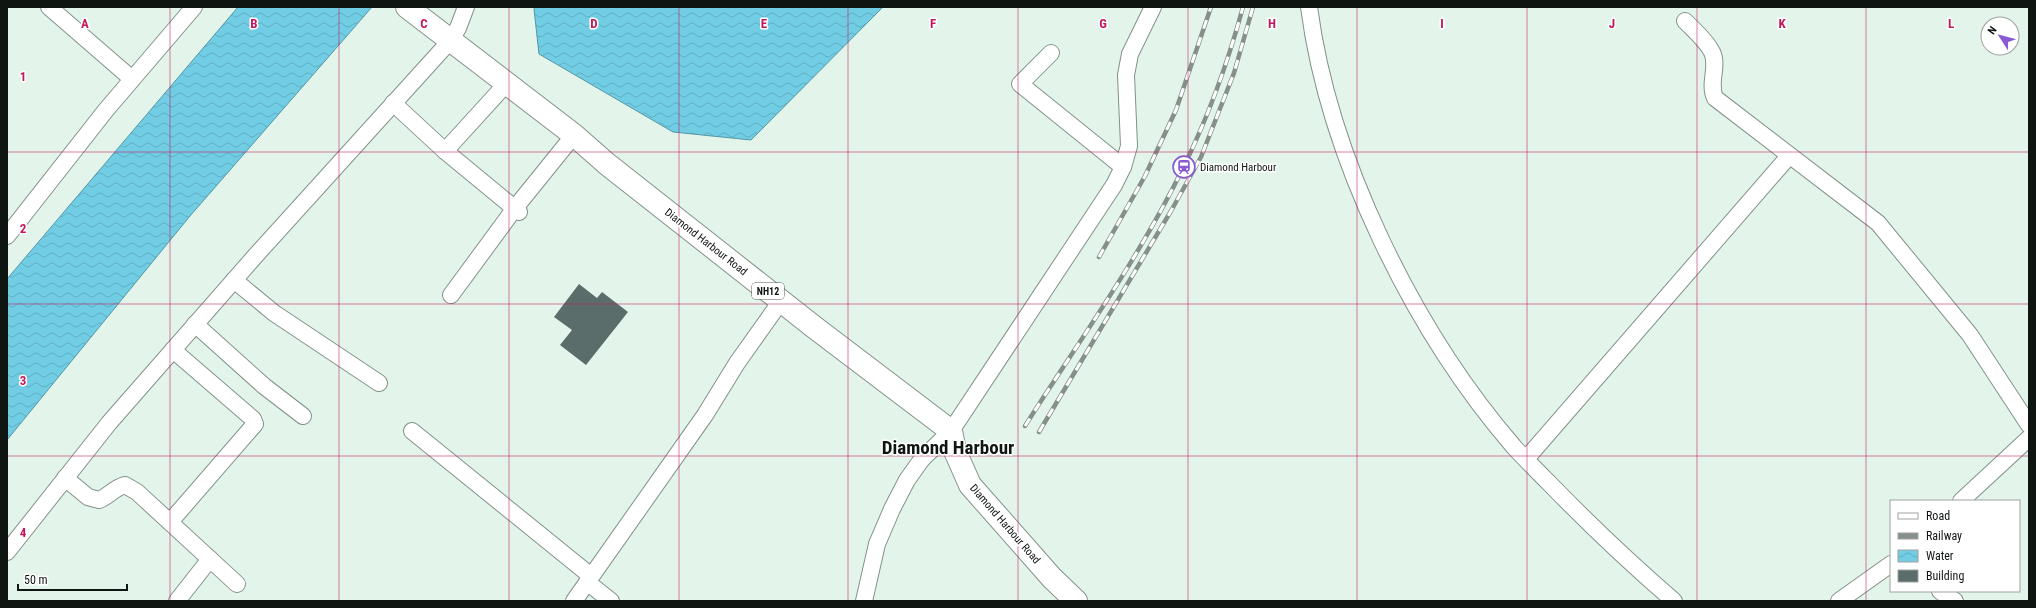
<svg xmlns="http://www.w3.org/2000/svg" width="2036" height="608" font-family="'Roboto Condensed',sans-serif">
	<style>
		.water { fill: url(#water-waves); stroke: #5496a5 }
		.building { fill: #5a6d6b }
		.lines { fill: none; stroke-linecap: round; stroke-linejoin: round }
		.minor-casing { stroke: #829289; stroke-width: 18 }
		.highway-casing { stroke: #829289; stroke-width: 24 }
		.minor { stroke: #fff; stroke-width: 16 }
		.highway { stroke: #fff; stroke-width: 22 }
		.rail-casing { stroke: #849089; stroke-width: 4.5 }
		.rail { stroke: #fff; stroke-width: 3; stroke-dasharray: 9; stroke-linecap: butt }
		.grid { fill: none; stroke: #c2185b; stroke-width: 1; stroke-opacity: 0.55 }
		.labels { text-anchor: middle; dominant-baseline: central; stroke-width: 3; stroke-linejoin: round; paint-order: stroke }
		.shield { fill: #fff; stroke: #575b58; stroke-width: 1 }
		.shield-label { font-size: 10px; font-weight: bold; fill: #0f1511 }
		.poi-label { font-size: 11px; fill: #0f1511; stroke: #fff; text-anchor: start }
		.street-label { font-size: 11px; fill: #0f1511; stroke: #fff }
		.town-label { font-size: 19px; font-weight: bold; fill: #0f1511; stroke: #fff }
		.grid-label { font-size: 13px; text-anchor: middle; font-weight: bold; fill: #c2185b; stroke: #fff; stroke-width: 3; stroke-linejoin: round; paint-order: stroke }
	</style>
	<defs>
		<pattern id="water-waves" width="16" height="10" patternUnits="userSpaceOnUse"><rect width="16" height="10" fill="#71cde4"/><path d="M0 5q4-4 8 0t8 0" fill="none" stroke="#61afc3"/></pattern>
	</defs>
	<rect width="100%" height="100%" fill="#e3f5eb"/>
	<g class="water">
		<polygon points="238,7 372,7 190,216 7,440 7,279"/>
		<polygon points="535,7 883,7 751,140 673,132 539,54 534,9"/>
	</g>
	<polygon class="building" points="579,284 597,298 602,292 628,312 586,365 560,345 572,330 554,317"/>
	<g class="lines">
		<g class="minor-casing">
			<g id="minor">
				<polyline points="49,7 132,79"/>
				<path d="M1309 7C1329 159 1414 331 1514 447 1526 460 1539 473 1551 485 1591 526 1631 564 1674 601"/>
				<path d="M1685 21C1694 30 1706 40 1712 52 1719 66 1708 83 1715 98L1878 223 1970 335 2029 425"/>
				<polyline points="1051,53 1020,84 1123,167"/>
				<polyline points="393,103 445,151 519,212"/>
				<polyline points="445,151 507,83"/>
				<polyline points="7,236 106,110 194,7"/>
				<polyline points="234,280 274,313 379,383"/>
				<polyline points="451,295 515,208 574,135"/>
				<polyline points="195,324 264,386 303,416"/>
				<polyline points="412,431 591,576"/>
				<polyline points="1526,459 1789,156"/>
				<path d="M65 478 88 497 99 500C109 496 114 488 125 485L137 492 237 584"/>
				<polyline points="1961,501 2029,438"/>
				<polyline points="170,522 255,424 253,419 173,350"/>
				<polyline points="7,552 109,423 257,254 450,41 458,28 466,7"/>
				<polyline points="587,582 611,601"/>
				<polyline points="1940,591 1955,601"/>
				<polyline points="177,601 210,559"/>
				<polyline points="574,601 705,415 737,363 781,301"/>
				<polyline points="864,601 877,544 892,509 907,480 922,459 951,431 1114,185 1123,167 1129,146 1126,75 1130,54 1153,7"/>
				<polyline points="1839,601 1891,564"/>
			</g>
		</g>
		<g class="highway-casing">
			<polyline id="highway" points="407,7 574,135 607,164 814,327 951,431 955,451 970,485 1052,578 1076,601"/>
		</g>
		<use href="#minor" class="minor"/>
		<use href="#highway" class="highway"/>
		<g class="rail-casing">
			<g id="rail">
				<polyline points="1099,257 1145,176 1176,110 1211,7"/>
				<path d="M1025 426C1079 341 1140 257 1184 166 1209 115 1228 62 1243 7"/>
				<polyline points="1039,432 1171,211 1201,157 1234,73 1253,7"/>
			</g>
		</g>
		<use href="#rail" class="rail"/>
	</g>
	<path class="grid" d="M170 7V601M339 7V601M509 7V601M679 7V601M848 7V601M1018 7V601M1188 7V601M1357 7V601M1527 7V601M1697 7V601M1866 7V601M7 152H2029M7 304H2029M7 456H2029"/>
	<defs>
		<g id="station-ring" transform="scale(1.15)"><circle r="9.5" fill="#fff" stroke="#895ad3" stroke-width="1.5"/><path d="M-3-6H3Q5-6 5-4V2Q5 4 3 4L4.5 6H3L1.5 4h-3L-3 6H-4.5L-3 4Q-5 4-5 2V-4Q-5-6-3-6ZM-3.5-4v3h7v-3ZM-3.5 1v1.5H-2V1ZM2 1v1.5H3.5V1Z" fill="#895ad3"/></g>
	</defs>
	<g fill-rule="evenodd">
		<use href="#station-ring" x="1184" y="167"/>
	</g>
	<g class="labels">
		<rect class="shield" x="752" y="283" width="32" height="16" rx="3"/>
		<g class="shield-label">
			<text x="768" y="291">NH12</text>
		</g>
		<g class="poi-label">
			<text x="1200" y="167">Diamond Harbour</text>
		</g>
		<g class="street-label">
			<text transform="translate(706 242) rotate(38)">Diamond Harbour Road</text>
			<text transform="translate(1005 524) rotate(49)">Diamond Harbour Road</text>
		</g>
		<g class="town-label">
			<text x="948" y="447">Diamond Harbour</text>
		</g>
	</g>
	<g class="grid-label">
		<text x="85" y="28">A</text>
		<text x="254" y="28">B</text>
		<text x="424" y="28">C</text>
		<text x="594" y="28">D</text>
		<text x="764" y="28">E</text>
		<text x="933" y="28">F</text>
		<text x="1103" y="28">G</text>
		<text x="1272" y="28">H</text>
		<text x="1442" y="28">I</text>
		<text x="1612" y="28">J</text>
		<text x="1782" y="28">K</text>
		<text x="1951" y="28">L</text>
		<text x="23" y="81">1</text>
		<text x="23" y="233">2</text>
		<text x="23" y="385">3</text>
		<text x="23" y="537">4</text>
	</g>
	<rect width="2036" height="608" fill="none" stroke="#0f1511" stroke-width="16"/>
	<rect x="1890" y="500" width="130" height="92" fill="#ffffff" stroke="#9fa1a0"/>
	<rect x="1898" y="513" width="20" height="6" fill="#ffffff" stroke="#9fa1a0"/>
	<text x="1926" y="520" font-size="12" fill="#0f1511">Road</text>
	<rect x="1898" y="533" width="20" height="6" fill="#849089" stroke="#9fa1a0"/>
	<text x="1926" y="540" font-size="12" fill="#0f1511">Railway</text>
	<rect x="1898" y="550" width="20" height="12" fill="url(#water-waves)" stroke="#9fa1a0"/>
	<text x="1926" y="560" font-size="12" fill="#0f1511">Water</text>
	<rect x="1898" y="570" width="20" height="12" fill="#5a6d6b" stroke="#9fa1a0"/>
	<text x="1926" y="580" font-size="12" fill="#0f1511">Building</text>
	<g transform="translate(2000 36) rotate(306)"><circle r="19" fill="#ffffff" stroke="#9fa1a0"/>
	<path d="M0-3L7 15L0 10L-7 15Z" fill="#895ad3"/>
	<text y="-6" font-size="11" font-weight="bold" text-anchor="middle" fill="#0f1511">N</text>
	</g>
	<path d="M18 584v6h109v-6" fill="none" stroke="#0f1511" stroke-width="2"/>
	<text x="24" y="584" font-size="12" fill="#0f1511" stroke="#ffffff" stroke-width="3" paint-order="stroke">50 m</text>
</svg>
